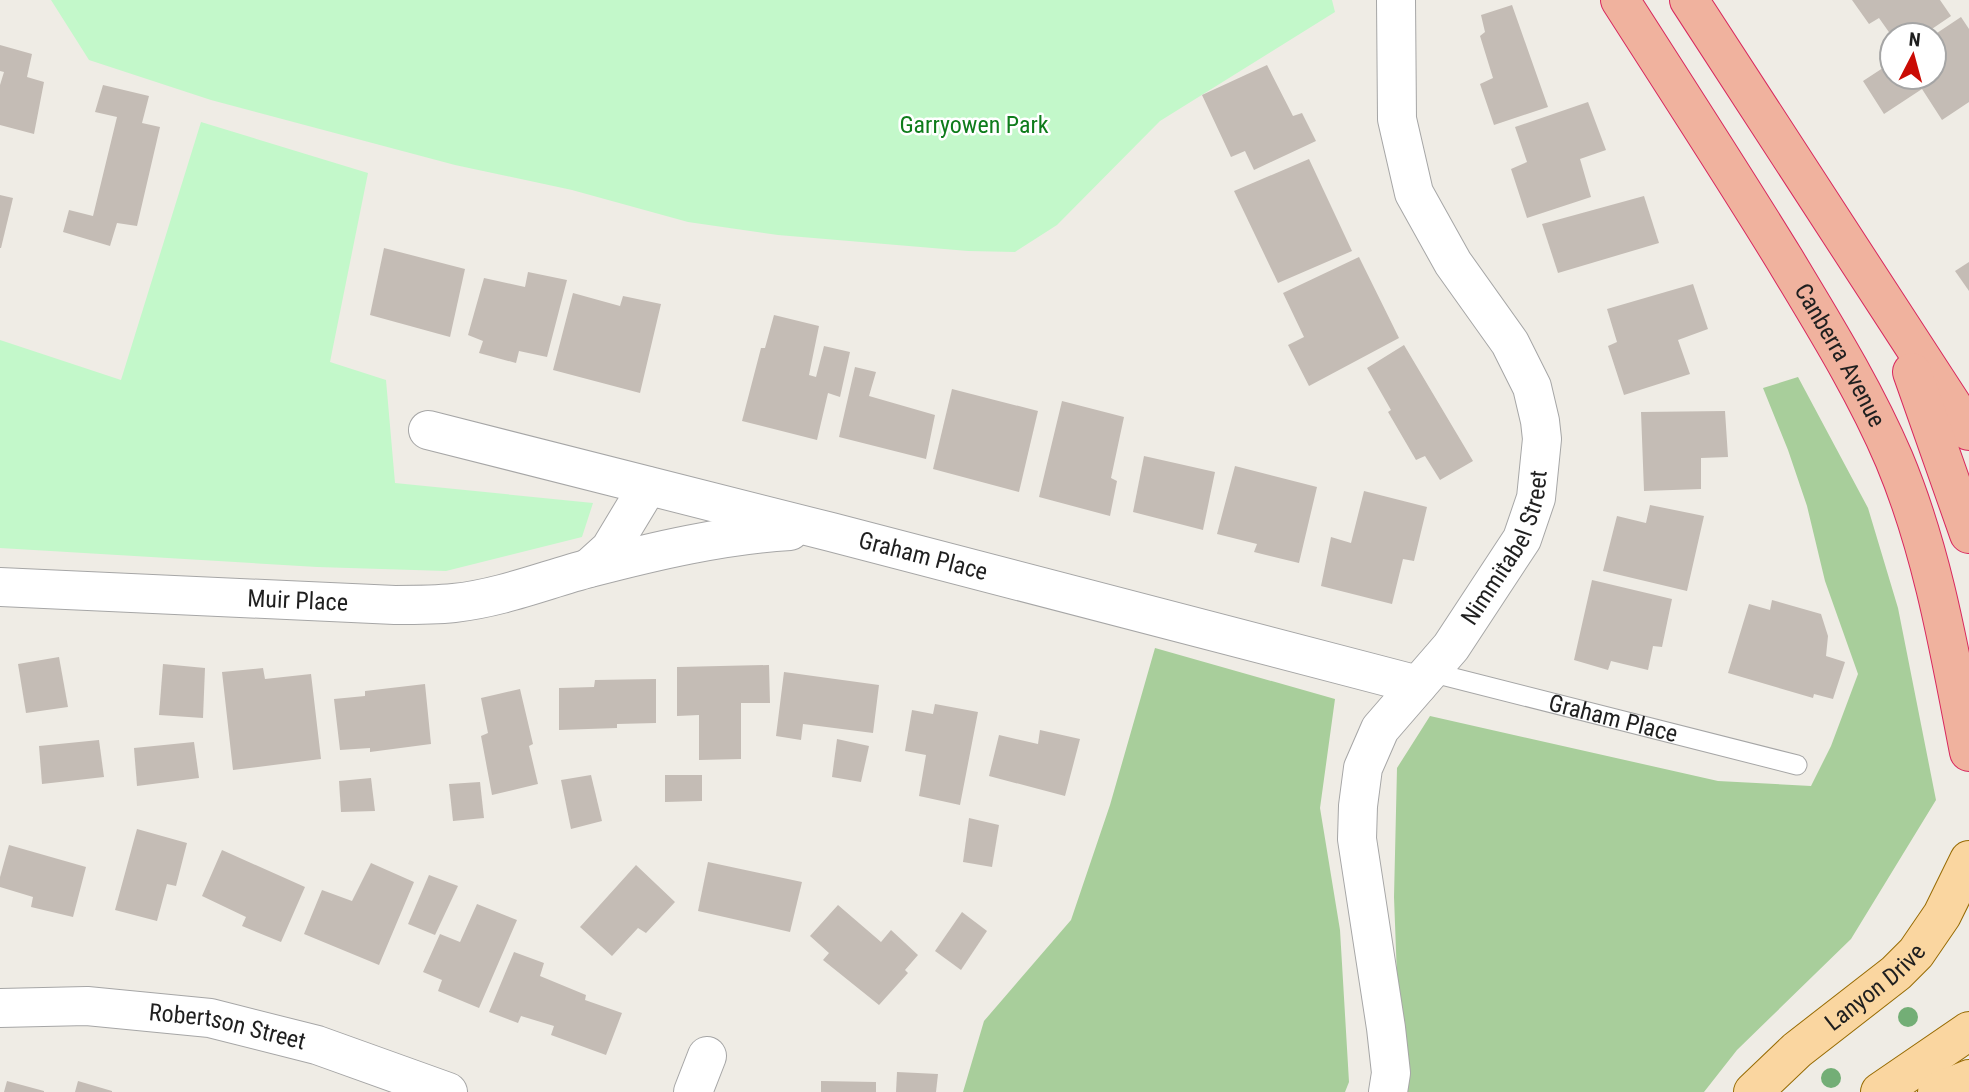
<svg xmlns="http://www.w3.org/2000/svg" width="1969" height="1092" font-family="'Roboto Condensed',sans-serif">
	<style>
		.forest { fill: #a8ce9b }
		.park { fill: #c3f8ca }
		.building { fill: #c4bcb5 }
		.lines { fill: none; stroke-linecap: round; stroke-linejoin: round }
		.service-casing { stroke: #a6a6a6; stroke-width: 21 }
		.minor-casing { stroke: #a6a6a6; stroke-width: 40 }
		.primary-casing { stroke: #976b03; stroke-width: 40 }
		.trunk-casing { stroke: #d8285e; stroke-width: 40 }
		.service { stroke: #fff; stroke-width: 19 }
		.minor { stroke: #fff; stroke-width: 38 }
		.primary { stroke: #fad6a0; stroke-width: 38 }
		.trunk { stroke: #f0b29e; stroke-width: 38 }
		.tree { fill: #73ae76 }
		.labels { text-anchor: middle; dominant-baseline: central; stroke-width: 5; stroke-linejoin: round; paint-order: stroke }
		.park-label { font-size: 24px; fill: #0e7c1b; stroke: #fff }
		.street-label { font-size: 24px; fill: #1f1f1f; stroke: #fff }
	</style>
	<rect width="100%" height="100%" fill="#efece5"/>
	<g class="forest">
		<polygon points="1798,377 1868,508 1898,608 1936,800 1851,939 1737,1050 1704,1092 1397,1092 1400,1057 1394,897 1397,768 1430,716 1718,781 1811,786 1831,746 1858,674 1825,581 1807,506 1788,450 1763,388"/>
		<polygon points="1155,648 1335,699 1320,808 1340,930 1349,1082 1345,1092 963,1092 984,1021 1071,920 1110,805"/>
	</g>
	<g class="park">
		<polygon points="51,0 1332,0 1335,12 1160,121 1057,225 1015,252 968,251 778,235 688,222 572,190 455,165 211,100 89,60"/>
		<polygon points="201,122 368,173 330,362 386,380 395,483 593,503 582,537 446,571 317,567 0,548 0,340 121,380"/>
	</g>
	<g class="building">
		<polygon points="1852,0 1940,0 1951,16 1923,35 1891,35 1879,18 1869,24"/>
		<polygon points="1512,5 1548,107 1494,125 1480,84 1493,78 1480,36 1485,32 1481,15"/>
		<polygon points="1961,17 1969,29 1969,102 1942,120 1922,89 1884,114 1863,81 1892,62 1892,77 1934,77 1934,35"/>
		<polygon points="0,45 32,54 27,77 44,82 34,134 0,125 0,85 4,72 0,71"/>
		<polygon points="1267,65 1293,116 1302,113 1316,141 1254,170 1245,151 1231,157 1202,95"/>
		<polygon points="103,85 149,96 142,123 160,127 137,226 117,223 110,246 63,232 69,210 93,216 117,117 95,112"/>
		<polygon points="1588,102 1606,150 1580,159 1591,197 1527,218 1511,169 1527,162 1515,127"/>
		<polygon points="1309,159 1352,251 1278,283 1234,191"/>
		<polygon points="0,195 13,198 1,248 0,248"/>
		<polygon points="1644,196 1659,243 1558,273 1542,224"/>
		<polygon points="384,248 465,269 450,337 370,315"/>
		<polygon points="1359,257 1399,338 1309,386 1288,345 1304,337 1283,293"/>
		<polygon points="1969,262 1969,291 1955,271"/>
		<polygon points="528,272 567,280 547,357 519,351 516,363 479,353 483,341 468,335 484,278 525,287"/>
		<polygon points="1693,284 1708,329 1678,340 1690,374 1624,395 1608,346 1617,342 1607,309"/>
		<polygon points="573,293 620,306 623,296 661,304 640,393 553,370"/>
		<polygon points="774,315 819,326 809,375 816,377 824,346 850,352 840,397 828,393 817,440 742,421 761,348 765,348"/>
		<polygon points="1404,345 1473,461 1440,480 1425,456 1416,460 1388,412 1391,410 1367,368"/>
		<polygon points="855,367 876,372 869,396 935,415 926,459 839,437"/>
		<polygon points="952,389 1038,411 1019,492 933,469"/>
		<polygon points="1062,401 1124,417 1111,478 1117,481 1110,516 1039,497"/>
		<polygon points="1725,411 1728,457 1701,458 1701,489 1644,491 1641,412"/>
		<polygon points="1144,456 1215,472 1203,530 1133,512"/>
		<polygon points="1235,466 1317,487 1299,563 1254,552 1257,544 1217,534"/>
		<polygon points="1364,491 1427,507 1414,561 1403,559 1392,604 1321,586 1331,537 1351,543"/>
		<polygon points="1650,505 1704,516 1687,591 1603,571 1617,516 1646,523"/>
		<polygon points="1592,580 1672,599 1662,647 1653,646 1648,670 1611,661 1608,670 1574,660"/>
		<polygon points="1772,600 1821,614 1828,636 1826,656 1845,662 1833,699 1814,694 1813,698 1728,673 1749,604 1770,610"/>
		<polygon points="59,657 68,707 26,713 18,664"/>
		<polygon points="163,664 205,668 203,718 159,715"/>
		<polygon points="769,665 770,703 741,703 741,759 699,760 699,715 677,716 677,667"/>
		<polygon points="263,668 265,679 311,674 321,759 233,770 222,672"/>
		<polygon points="784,672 879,685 873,733 803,724 801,740 776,736"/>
		<polygon points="656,679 656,723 617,724 617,728 559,730 559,688 594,687 595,680"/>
		<polygon points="425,684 431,744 370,752 370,748 340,750 334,699 365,696 365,691"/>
		<polygon points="520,689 533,744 529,746 538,784 492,795 481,736 488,733 481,698"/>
		<polygon points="935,704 978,712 960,805 919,796 926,755 905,751 912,710 933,714"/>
		<polygon points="1040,730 1080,739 1065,796 989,776 999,735 1038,744"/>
		<polygon points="837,739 869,746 861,782 832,777"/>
		<polygon points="99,740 104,777 42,784 39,746"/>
		<polygon points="194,742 199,778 137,786 134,748"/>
		<polygon points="591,775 602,821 571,829 561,780"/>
		<polygon points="665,775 702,775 702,801 665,802"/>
		<polygon points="371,778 375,811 341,812 339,781"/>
		<polygon points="480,782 484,818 453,821 449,784"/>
		<polygon points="969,818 999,825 992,867 963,862"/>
		<polygon points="137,829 187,843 176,886 167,884 157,921 115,910"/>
		<polygon points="9,845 86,867 73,917 31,907 33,897 0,887 0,877"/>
		<polygon points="222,850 305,887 281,942 242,926 246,917 202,896"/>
		<polygon points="708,862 802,882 790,932 698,911"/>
		<polygon points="371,863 414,882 379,965 304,934 322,890 352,901"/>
		<polygon points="636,865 675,902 646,933 638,928 612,956 580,927"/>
		<polygon points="429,875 458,886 435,935 408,924"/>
		<polygon points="477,904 517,920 479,1008 438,991 442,980 423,972 440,934 460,942"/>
		<polygon points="838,905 881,942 891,930 918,955 905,970 908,973 879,1005 823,960 829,953 810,936"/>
		<polygon points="962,912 987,931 961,970 935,951"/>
		<polygon points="514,952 544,963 540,976 586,995 585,1000 622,1013 606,1055 551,1035 554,1026 521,1016 518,1023 489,1012"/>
		<polygon points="897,1072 938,1074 936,1092 896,1092"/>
		<polygon points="7,1081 44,1091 44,1092 4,1092"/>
		<polygon points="78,1081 112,1091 112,1092 75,1092"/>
		<polygon points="821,1081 876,1082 876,1092 821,1092"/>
	</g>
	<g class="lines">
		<g class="service-casing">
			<g id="service">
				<path id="s1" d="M1430 672 1797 765"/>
			</g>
		</g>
		<g class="minor-casing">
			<g id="minor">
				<path id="s2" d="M428 430 831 532 1418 685"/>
				<polyline points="589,568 610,549 648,486"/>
				<path id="s3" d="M0 587 395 605C415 605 435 605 454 603 501 598 545 580 590 568 655 551 723 535 790 531"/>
				<path id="s4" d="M0 1008 87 1006 210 1018 317 1045 448 1092"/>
				<polyline points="693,1092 707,1056"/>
				<path id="s5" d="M1388 1092 1391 1073 1386 1028 1357 839 1358 806 1363 768 1380 729 1451 647 1522 539 1536 498 1542 439 1540 421 1532 387 1510 343 1453 263 1414 193 1397 119 1396 0"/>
			</g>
		</g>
		<g class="primary-casing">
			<g id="primary">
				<path id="s6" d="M1753 1092 1797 1050 1896 973 1916 953 1942 915 1969 860"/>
				<polyline points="1880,1092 1969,1031"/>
				<polyline points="1937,1092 1969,1079"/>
			</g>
		</g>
		<g class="trunk-casing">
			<g id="trunk">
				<path id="s7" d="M1620 0C1675 86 1731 172 1785 260 1824 325 1864 389 1894 459 1933 552 1950 654 1969 752"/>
				<polyline points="1689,0 1969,431"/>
				<polyline points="1912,372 1969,534"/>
			</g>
		</g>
		<use href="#service" class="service"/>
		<use href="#minor" class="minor"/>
		<use href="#primary" class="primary"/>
		<use href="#trunk" class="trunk"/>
	</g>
	<g class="tree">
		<circle cx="1908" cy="1017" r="10"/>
		<circle cx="1831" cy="1078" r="10"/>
	</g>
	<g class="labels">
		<g class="park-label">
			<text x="974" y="125">Garryowen Park</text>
		</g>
		<g class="street-label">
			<text stroke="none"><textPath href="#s7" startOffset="418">Canberra Avenue</textPath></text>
			<text stroke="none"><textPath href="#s5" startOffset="593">Nimmitabel Street</textPath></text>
			<text stroke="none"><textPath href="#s2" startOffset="511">Graham Place</textPath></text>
			<text stroke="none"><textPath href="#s3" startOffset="298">Muir Place</textPath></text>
			<text stroke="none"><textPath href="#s1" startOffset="189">Graham Place</textPath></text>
			<text stroke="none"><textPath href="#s6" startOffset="161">Lanyon Drive</textPath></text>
			<text stroke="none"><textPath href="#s4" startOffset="229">Robertson Street</textPath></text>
		</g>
	</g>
	<g transform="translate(1913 56) rotate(6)"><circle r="33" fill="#ffffff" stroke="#a5a5a5" stroke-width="2"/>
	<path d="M0-5L12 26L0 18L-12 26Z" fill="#ca0b04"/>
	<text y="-10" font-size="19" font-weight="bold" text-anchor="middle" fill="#1f1f1f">N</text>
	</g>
</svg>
